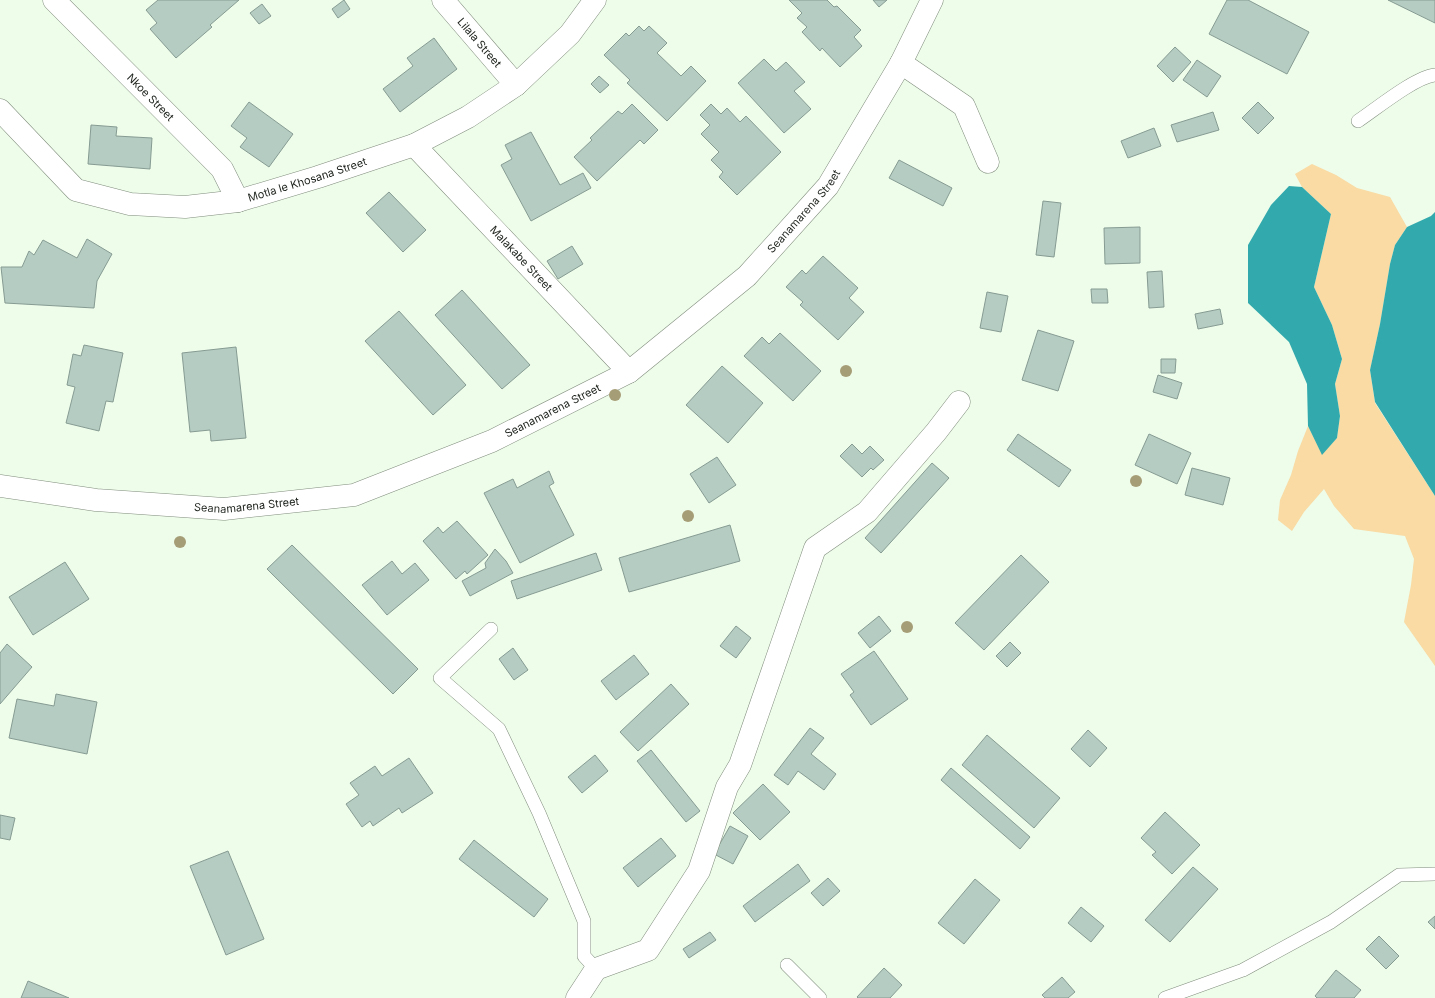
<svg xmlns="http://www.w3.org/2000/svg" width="1435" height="998" font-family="Inter,sans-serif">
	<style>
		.green { fill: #f9dba3 }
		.water { fill: #32aaad }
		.building { fill: #b5ccc2; stroke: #869c93 }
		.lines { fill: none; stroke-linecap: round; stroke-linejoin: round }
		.service-casing { stroke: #808d7d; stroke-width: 14 }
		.minor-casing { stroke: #808d7d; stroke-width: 23 }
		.service { stroke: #fff; stroke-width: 13 }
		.minor { stroke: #fff; stroke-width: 22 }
		.tree { fill: #a59d76 }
		.labels { text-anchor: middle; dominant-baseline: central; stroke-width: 3.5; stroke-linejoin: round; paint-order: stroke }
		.street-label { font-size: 11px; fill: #1d221c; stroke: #fff }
	</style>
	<rect width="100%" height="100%" fill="#eefcea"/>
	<polygon class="green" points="1312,164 1336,175 1357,188 1390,197 1407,227 1395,245 1390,264 1380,324 1370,370 1375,403 1435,496 1435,666 1404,622 1411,585 1414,559 1405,536 1354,529 1334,506 1324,489 1304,512 1292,531 1278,520 1280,500 1291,475 1298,451 1308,426 1322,454 1337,438 1340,416 1335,384 1342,359 1332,325 1314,287 1331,214 1302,187 1295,174"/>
	<g class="water">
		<polygon points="1289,186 1302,187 1331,214 1314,287 1332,325 1342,359 1335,384 1340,416 1337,438 1322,455 1308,426 1307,384 1289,342 1248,303 1248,245 1271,205"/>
		<polygon points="1435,212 1435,496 1375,402 1370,370 1380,324 1390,264 1395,245 1407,227 1431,216"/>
	</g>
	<g class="building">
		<polygon points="158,0 239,0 210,25 212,27 176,58 150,29 157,23 146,10"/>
		<polygon points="344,0 350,9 338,18 332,9"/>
		<polygon points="789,0 827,0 834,7 837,6 861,30 854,37 862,46 840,67 822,48 820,51 802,32 807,27 797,18 802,13"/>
		<polygon points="873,0 887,0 879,7"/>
		<polygon points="1227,0 1248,0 1309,32 1287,74 1209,34"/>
		<polygon points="1388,0 1435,0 1435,23"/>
		<polygon points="262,4 271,16 259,24 250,13"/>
		<polygon points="639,26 644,31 649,26 667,43 657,53 681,76 691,66 706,81 667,121 627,83 630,80 604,55 626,33 629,36"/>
		<polygon points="434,38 457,69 400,112 383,89 413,66 407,58"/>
		<polygon points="1175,47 1191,62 1173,82 1157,66"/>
		<polygon points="764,59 776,71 786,62 805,82 794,91 811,109 784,133 738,83"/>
		<polygon points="1197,60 1221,76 1207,97 1183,80"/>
		<polygon points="599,76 609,85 600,93 591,84"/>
		<polygon points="249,102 293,134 269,167 240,147 247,138 231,126"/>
		<polygon points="1258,102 1274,118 1258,134 1242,118"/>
		<polygon points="632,104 658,130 644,144 640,140 597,181 574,157 592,140 590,138 618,111 622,114"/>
		<polygon points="711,104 721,114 727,108 740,122 746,116 781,152 737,195 719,177 723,172 711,160 719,152 701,134 710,125 700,115"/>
		<polygon points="1213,112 1219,130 1177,142 1171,125"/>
		<polygon points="91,125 117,127 116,136 152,138 150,169 88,164"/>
		<polygon points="1154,128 1161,146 1128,158 1121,141"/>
		<polygon points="531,132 560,185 583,173 591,188 531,221 501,165 512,159 505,145"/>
		<polygon points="899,160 952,188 943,206 889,178"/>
		<polygon points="389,192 426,230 403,252 366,213"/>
		<polygon points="1043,201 1061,203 1054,257 1036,255"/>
		<polygon points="1140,227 1140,263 1105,264 1104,228"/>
		<polygon points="87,239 112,254 97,281 94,308 5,303 1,267 22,267 29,251 34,255 43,240 77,258"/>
		<polygon points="572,246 583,264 558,279 547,261"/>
		<polygon points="823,256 858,288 849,298 864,312 838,340 800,305 803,302 786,287 802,270 806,274"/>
		<polygon points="1162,271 1164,307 1149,308 1147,272"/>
		<polygon points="1091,289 1107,289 1108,303 1092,303"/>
		<polygon points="462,290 530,365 502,389 435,315"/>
		<polygon points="987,292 1008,296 1001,332 980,328"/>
		<polygon points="1220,309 1223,324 1198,329 1195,314"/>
		<polygon points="399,311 466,385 433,415 365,341"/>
		<polygon points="1038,330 1074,341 1058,391 1022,380"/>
		<polygon points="780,333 821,371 793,401 744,356 762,337 769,344"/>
		<polygon points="84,345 123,353 113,402 106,401 99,431 66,423 75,387 67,385 73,354 81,356"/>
		<polygon points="236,347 246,438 211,441 210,430 190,432 182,353"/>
		<polygon points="1161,359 1176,359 1175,373 1161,373"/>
		<polygon points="722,366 763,403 728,443 686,405"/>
		<polygon points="1158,375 1182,383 1177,399 1153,392"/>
		<polygon points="1018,434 1071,470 1059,487 1007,450"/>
		<polygon points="1149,434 1191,453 1177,484 1135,465"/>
		<polygon points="852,444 862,454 870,446 884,460 873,470 871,468 862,477 840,456"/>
		<polygon points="717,457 736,485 709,503 690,474"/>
		<polygon points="932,463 949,478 881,553 865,538"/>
		<polygon points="1192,468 1230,478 1223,505 1185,495"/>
		<polygon points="549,471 554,483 549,486 574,535 520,563 484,493 513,479 517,488"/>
		<polygon points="457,521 488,555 467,574 465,571 456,579 423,541 438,527 443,533"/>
		<polygon points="730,525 740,561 629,592 619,558"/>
		<polygon points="292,545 418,669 393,694 267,569"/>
		<polygon points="495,549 506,561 513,573 470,596 462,581 486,568 485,563"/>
		<polygon points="596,553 602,570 517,599 511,581"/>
		<polygon points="1021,555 1049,582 984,650 955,623"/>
		<polygon points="392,561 402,574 415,563 429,580 387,615 362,585"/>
		<polygon points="65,562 89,599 33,635 9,597"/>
		<polygon points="879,616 891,631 870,648 858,633"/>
		<polygon points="736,626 751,638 736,658 720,646"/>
		<polygon points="1010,642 1021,653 1007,667 996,656"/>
		<polygon points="7,644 32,667 0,704 0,653"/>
		<polygon points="513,648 528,670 514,680 499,659"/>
		<polygon points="874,651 908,699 871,725 850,695 854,692 841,674"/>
		<polygon points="634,655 649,674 616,700 601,681"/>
		<polygon points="671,684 689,704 638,751 620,732"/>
		<polygon points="56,694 97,702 87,754 9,738 17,699 54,706"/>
		<polygon points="810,728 824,738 811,754 836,774 824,790 798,771 788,785 774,775"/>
		<polygon points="1088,730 1107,748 1090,767 1071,749"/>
		<polygon points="987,735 1060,798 1034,828 962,765"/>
		<polygon points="651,750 700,811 686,822 637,761"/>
		<polygon points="595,755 608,771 582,793 568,777"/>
		<polygon points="409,758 433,793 402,813 399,808 373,826 370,821 362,827 346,804 359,795 350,783 375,766 382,776"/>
		<polygon points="951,768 1030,837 1020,849 941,780"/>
		<polygon points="763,784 790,812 760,840 733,813"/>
		<polygon points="1165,812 1200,845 1172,874 1152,855 1156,852 1141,838"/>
		<polygon points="0,815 15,818 10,840 0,838"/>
		<polygon points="730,826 748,836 733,864 714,854"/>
		<polygon points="661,838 676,856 638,887 623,868"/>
		<polygon points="474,840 548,899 534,917 459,859"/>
		<polygon points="228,851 264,939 226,955 190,866"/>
		<polygon points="798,864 810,881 755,922 743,906"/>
		<polygon points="1193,867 1218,889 1170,942 1145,920"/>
		<polygon points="828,878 840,891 823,906 811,893"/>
		<polygon points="975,879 1000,900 964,944 938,923"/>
		<polygon points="1081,907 1104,926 1091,942 1068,923"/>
		<polygon points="1435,916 1435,929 1428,922"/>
		<polygon points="710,932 716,940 689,958 683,949"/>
		<polygon points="1379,936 1399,956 1386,969 1366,949"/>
		<polygon points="884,968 902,985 890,998 858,998 857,997"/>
		<polygon points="1336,970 1361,990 1354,998 1317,998 1315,996"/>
		<polygon points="1062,977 1075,992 1068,998 1045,998 1042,995"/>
		<polygon points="28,981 69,998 21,998"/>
	</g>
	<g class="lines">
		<g class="service-casing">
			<g id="service">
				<path d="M1358 121C1376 109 1415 77 1435 75"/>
				<polyline points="491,629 440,678 499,729 539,813 584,921 584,956 596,969"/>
				<polyline points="787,965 820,998"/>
				<polyline points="1165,998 1243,970 1331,922 1399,875 1435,874"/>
			</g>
		</g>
		<g class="minor-casing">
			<g id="minor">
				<path id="s1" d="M54 0 222 169 238 201"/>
				<path id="s2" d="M443 0 516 85"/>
				<polyline points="901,63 964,106 988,162"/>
				<path id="s3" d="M0 110 76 190 130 204 185 207 238 201 318 177 414 145 468 117 516 85 570 34 595 0"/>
				<path id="s4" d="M414 145 629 372"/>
				<path id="s5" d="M0 486 96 500 224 509 354 495 492 441 629 372 747 276 828 186 901 63 932 0"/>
				<polyline points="577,998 596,969 648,950 699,871 727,787 740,765 815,548 867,512 936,432 959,402"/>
			</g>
		</g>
		<use href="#service" class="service"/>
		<use href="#minor" class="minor"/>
	</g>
	<g class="tree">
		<circle cx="846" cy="371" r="6"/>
		<circle cx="615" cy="395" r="6"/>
		<circle cx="1136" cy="481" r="6"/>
		<circle cx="688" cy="516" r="6"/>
		<circle cx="180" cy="542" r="6"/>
		<circle cx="907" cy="627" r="6"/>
	</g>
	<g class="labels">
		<g class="street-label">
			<text stroke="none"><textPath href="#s2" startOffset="56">Lilala Street</textPath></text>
			<text stroke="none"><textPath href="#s1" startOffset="137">Nkoe Street</textPath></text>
			<text stroke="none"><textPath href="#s3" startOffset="347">Motla le Khosana Street</textPath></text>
			<text stroke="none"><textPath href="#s5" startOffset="896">Seanamarena Street</textPath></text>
			<text stroke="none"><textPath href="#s4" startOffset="156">Malakabe Street</textPath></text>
			<text stroke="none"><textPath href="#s5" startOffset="572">Seanamarena Street</textPath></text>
			<text stroke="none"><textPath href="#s5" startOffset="248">Seanamarena Street</textPath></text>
		</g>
	</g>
</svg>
